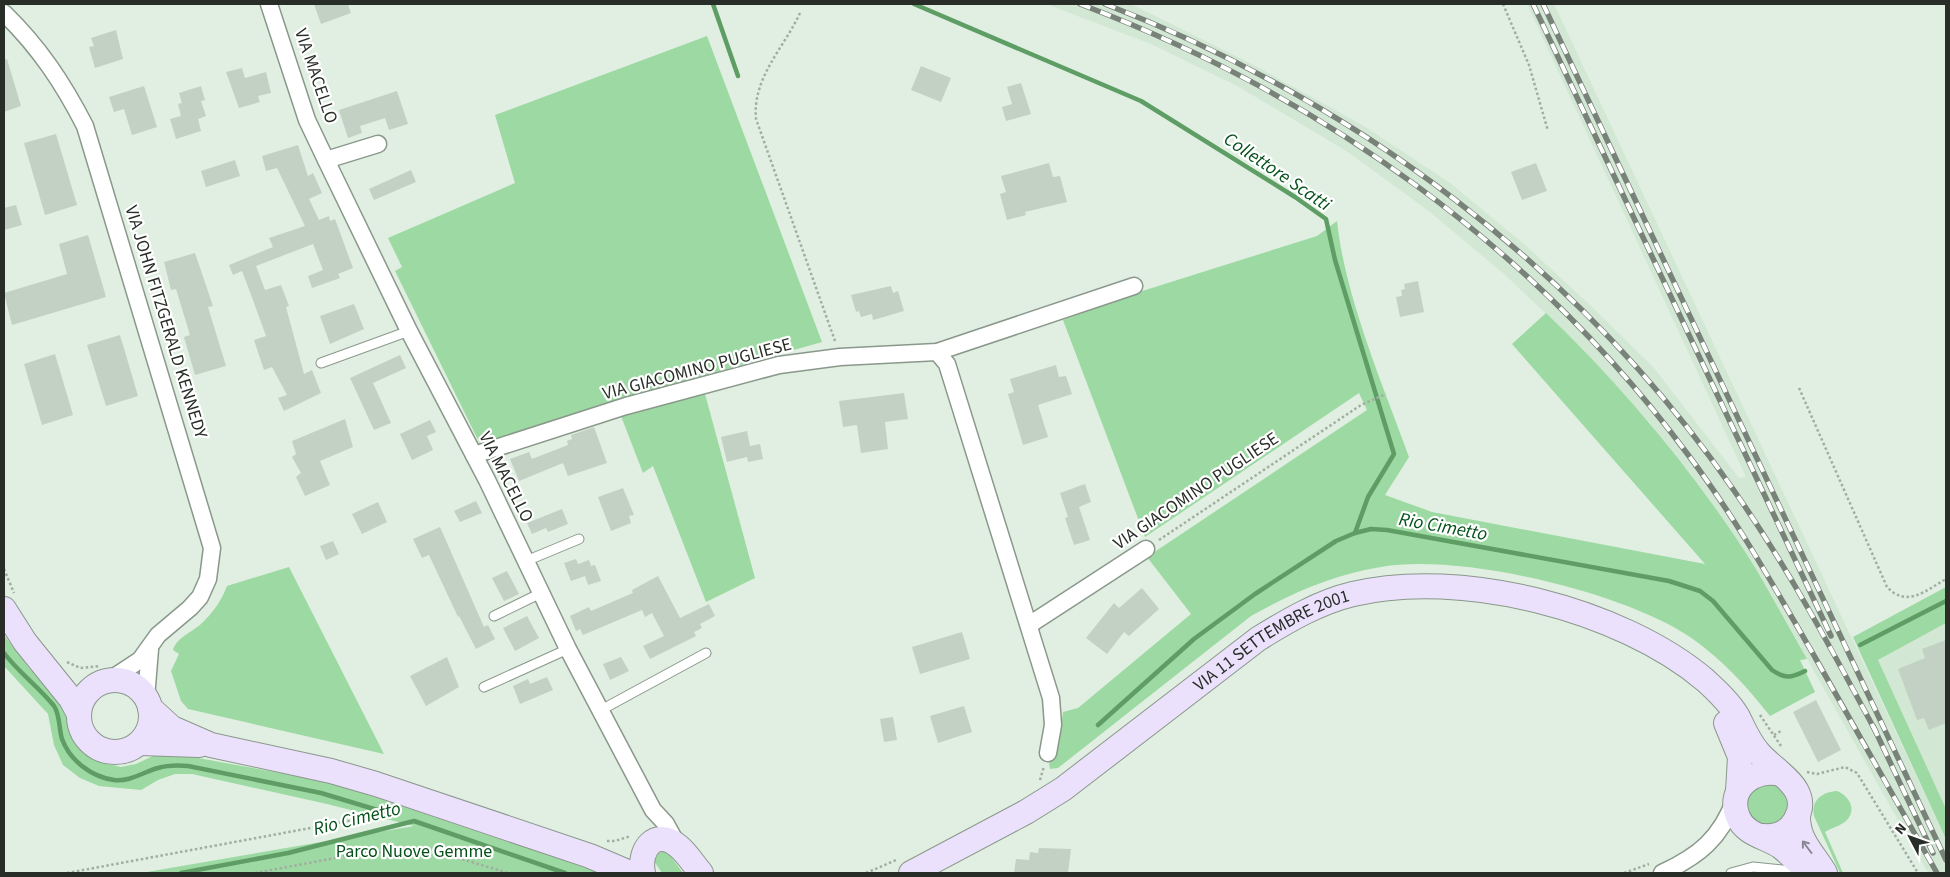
<svg xmlns="http://www.w3.org/2000/svg" width="1950" height="877" font-family="'Source Sans 3',sans-serif">
	<style>
		.built { fill: #d2e8d4 }
		.green { fill: #9dd9a2 }
		.lines { fill: none; stroke-linecap: round; stroke-linejoin: round }
		.stream { stroke: #5e9e65; stroke-width: 4.5 }
		.building { fill: #c2d1c3 }
		.lane-casing { stroke: #8a988b; stroke-width: 11 }
		.street-casing { stroke: #8a988b; stroke-width: 19 }
		.secondary-casing { stroke: #8a988b; stroke-width: 26 }
		.path { stroke: #a2ada2; stroke-width: 2.5; stroke-dasharray: 2.5 2.5; stroke-linecap: butt }
		.lane { stroke: #fff; stroke-width: 9 }
		.street { stroke: #fff; stroke-width: 16 }
		.secondary { stroke: #ebe1fc; stroke-width: 24 }
		.rail-casing { stroke: #798279; stroke-width: 5.5 }
		.rail { stroke: #fff; stroke-width: 4; stroke-dasharray: 11; stroke-linecap: butt }
		.oneway { stroke: #8a8792 }
		.labels { text-anchor: middle; dominant-baseline: central; stroke-width: 4.5; stroke-linejoin: round; paint-order: stroke }
		.street-label { font-size: 18px; fill: #282d28; stroke: #fff }
		.park-label { font-size: 18px; fill: #04511a; stroke: #fff }
		.water-label { font-size: 19px; font-style: italic; fill: #04511a; stroke: #fff }
	</style>
	<rect width="100%" height="100%" fill="#e0efe1"/>
	<g class="built">
		<polygon points="1046,4 1131,4 1252,64 1364,126 1450,183 1524,244 1589,304 1654,368 1739,478 1746,477 1527,4 1554,4 1946,839 1946,873 1928,873 1807,659 1734,536 1649,422 1579,345 1504,274 1430,212 1348,152 1237,86 1151,44"/>
		<polygon points="1946,623 1946,809 1878,660"/>
	</g>
	<g class="green">
		<polygon points="707,36 822,342 629,397 481,446 395,271 402,267 388,238 515,183 495,115"/>
		<path d="M1337 221C1345 297 1383 385 1409 457L1385 495 1432 512 1705 564 1512 344 1546 313C1616 380 1679 454 1734 535 1761 574 1783 618 1807 659L1800 660 1815 692 1770 716C1746 686 1722 659 1690 637 1623 592 1461 553 1381 567 1333 575 1294 592 1251 616L1058 768 1050 769 1049 763 1059 740 1063 712 1078 708 1191 614 1147 557 1367 410 1359 393 1145 537 1063 320 1136 293 1317 236Z"/>
		<polygon points="700,394 705,394 755,578 706,602 653,466 643,473 621,416"/>
		<path d="M289 567 384 754 188 709 181 701 171 671 179 654 173 650C177 636 196 631 205 620 215 610 222 599 227 586Z"/>
		<polygon points="1946,587 1946,623 1878,660 1946,809 1946,839 1853,637"/>
		<polygon points="4,635 29,668 53,691 65,709 77,745 96,761 121,767 136,764 157,754 187,756 330,782 600,873 141,873 414,826 327,804 192,774 175,774 158,780 141,790 99,786 80,778 63,765 54,745 48,714 4,666"/>
		<circle cx="1768" cy="804" r="21"/>
		<path d="M1837 791C1849 796 1857 809 1847 820 1841 826 1831 828 1825 832L1843 873H1840L1814 816C1811 800 1822 792 1837 791Z"/>
		<polygon points="662,851 670,855 683,873 662,873 654,861 657,854"/>
	</g>
	<g class="lines">
		<g class="stream">
			<polyline points="713,4 738,76"/>
			<polyline points="914,4 1141,101 1295,197 1326,219 1335,260 1394,454 1368,497 1355,533"/>
			<polyline points="1860,645 1946,601"/>
			<path d="M4 653C19 673 39 687 54 706 60 714 59 730 62 739 70 761 92 777 114 780 130 782 143 772 158 768 168 765 177 765 188 766L321 793 384 812"/>
			<path d="M1098 725 1194 639 1255 594 1336 541 1355 533 1371 529 1387 530 1669 581 1700 591 1713 601 1772 670C1785 679 1791 678 1805 671"/>
			<polyline points="181,873 288,853 414,821 565,873"/>
		</g>
	</g>
	<g class="building">
		<polygon points="314,4 348,4 351,13 321,24"/>
		<polygon points="116,30 123,59 95,68 89,47 94,46 91,38"/>
		<polygon points="7,59 21,106 4,112 4,60"/>
		<polygon points="921,66 951,78 941,102 911,90"/>
		<polygon points="242,68 245,78 266,72 271,93 258,96 260,102 239,108 226,72"/>
		<polygon points="1021,83 1031,114 1006,121 1002,107 1012,104 1007,87"/>
		<polygon points="144,86 157,127 132,135 124,109 114,112 109,97"/>
		<polygon points="201,86 205,100 201,101 206,116 198,119 201,131 176,139 170,119 181,116 178,104 182,103 179,93"/>
		<polygon points="397,91 408,124 389,130 385,118 360,126 362,133 348,138 339,110"/>
		<polygon points="56,134 77,205 45,215 24,143"/>
		<polygon points="298,145 308,176 313,173 322,193 309,199 319,220 329,216 330,221 335,219 353,268 338,274 340,278 312,288 308,276 323,270 313,244 256,266 265,290 281,285 289,306 286,307 304,374 312,370 321,393 284,411 278,398 287,395 272,367 264,370 254,340 266,336 250,292 242,271 233,275 229,265 273,247 269,238 305,226 277,168 266,171 262,156"/>
		<polygon points="235,160 240,176 206,187 201,171"/>
		<polygon points="1049,163 1053,177 1060,176 1067,202 1025,212 1026,215 1007,220 1000,194 1006,192 1001,176"/>
		<polygon points="1536,163 1547,191 1522,200 1511,172"/>
		<polygon points="411,170 416,182 374,200 369,189"/>
		<polygon points="16,205 22,225 4,230 4,208"/>
		<polygon points="88,235 106,297 12,325 4,293 67,274 59,244"/>
		<polygon points="195,253 213,306 208,307 226,366 195,375 184,337 190,335 176,289 171,290 164,262"/>
		<polygon points="1418,281 1424,312 1400,317 1396,297 1402,296 1401,290 1405,289 1404,284"/>
		<polygon points="891,286 893,293 898,291 904,311 873,320 872,314 861,317 859,311 856,312 851,295"/>
		<polygon points="354,304 364,329 330,344 320,316"/>
		<polygon points="120,335 138,396 106,406 87,345"/>
		<polygon points="55,354 73,415 42,425 24,364"/>
		<polygon points="400,355 406,368 373,383 391,423 374,430 350,378"/>
		<polygon points="1056,365 1059,377 1066,376 1072,394 1038,405 1048,437 1023,445 1008,394 1014,392 1010,379"/>
		<polygon points="904,393 908,419 885,422 888,449 861,453 857,425 843,427 839,401"/>
		<polygon points="345,419 353,447 320,461 330,485 305,496 296,477 301,473 292,457 296,454 292,441"/>
		<polygon points="430,420 436,432 427,436 433,450 412,460 400,434"/>
		<polygon points="594,427 607,463 568,476 563,463 519,481 510,459 529,452 532,459 568,445 567,441 572,439 571,435"/>
		<polygon points="747,431 750,446 760,444 763,459 748,462 747,457 727,462 721,437"/>
		<polygon points="1085,484 1091,502 1079,507 1090,540 1074,545 1065,518 1068,517 1060,493"/>
		<polygon points="623,488 634,515 629,516 631,523 611,531 598,497"/>
		<polygon points="476,501 482,513 460,522 454,511"/>
		<polygon points="378,502 387,522 362,534 352,514"/>
		<polygon points="562,509 568,524 548,532 546,528 532,534 527,523"/>
		<polygon points="440,527 484,627 488,625 495,639 476,649 459,616 458,617 429,555 422,558 413,539"/>
		<polygon points="333,541 339,554 326,560 320,546"/>
		<polygon points="576,559 578,564 589,560 591,566 595,565 601,581 588,585 585,576 571,581 564,563"/>
		<polygon points="507,571 519,594 504,601 492,578"/>
		<polygon points="658,576 680,618 709,604 715,616 700,624 702,628 694,632 696,636 650,659 643,646 664,636 652,613 645,617 642,610 583,635 580,629 576,631 570,616 589,607 591,611 633,593 632,590"/>
		<polygon points="1142,588 1159,609 1129,636 1124,632 1107,654 1086,638 1114,603 1119,608"/>
		<polygon points="527,616 539,638 515,651 503,628"/>
		<polygon points="962,632 970,659 920,674 912,647"/>
		<polygon points="1946,640 1946,723 1929,730 1924,718 1917,720 1898,669 1925,658 1922,649"/>
		<polygon points="447,657 459,687 426,706 410,676"/>
		<polygon points="621,657 629,671 610,680 603,664"/>
		<polygon points="547,677 553,690 520,704 513,686 528,679 530,684"/>
		<polygon points="1816,700 1841,750 1818,762 1793,712"/>
		<polygon points="964,706 972,732 938,743 930,716"/>
		<polygon points="893,717 897,740 884,742 880,719"/>
		<polygon points="1039,848 1071,849 1068,873 1014,873 1016,859 1029,860 1030,852 1038,853"/>
	</g>
	<g class="lines">
		<g class="lane-casing">
			<g id="lane">
				<polyline points="321,363 409,331"/>
				<polyline points="526,561 579,539"/>
				<polyline points="494,616 541,593"/>
				<polyline points="484,687 568,649"/>
				<polyline points="601,710 706,653"/>
				<polyline points="1731,873 1753,867 1802,872"/>
			</g>
		</g>
		<g class="street-casing">
			<g id="street">
				<polyline points="269,4 307,120 326,160 409,331 487,480 568,649 653,810 666,824 678,846"/>
				<path d="M4 13C39 47 63 83 85 126L212 548 208 579 200 597 190 608 158 635 140 660 108 681"/>
				<polyline points="326,160 378,144"/>
				<polyline points="937,352 947,364 1051,698 1053,725 1048,753"/>
				<polyline points="474,455 626,406 779,365 840,357 937,352 1134,286"/>
				<polyline points="1029,625 1146,549"/>
				<polyline points="146,698 150,649"/>
				<path d="M1662 873C1699 856 1721 838 1735 799"/>
			</g>
		</g>
		<g class="secondary-casing">
			<g id="secondary">
				<polyline points="4,609 25,642 71,699 79,714"/>
				<circle cx="115" cy="716" r="36"/>
				<polyline points="150,708 172,728 211,745 331,771 376,784 590,856 630,873"/>
				<polyline points="1726,723 1740,757 1738,791"/>
				<polyline points="140,743 199,745"/>
				<path d="M1781 774C1755 767 1726 788 1738 817 1745 835 1767 837 1781 847 1791 855 1801 865 1810 873"/>
				<path d="M1798 817C1798 841 1814 854 1825 873"/>
				<path d="M643 873C638 850 655 827 678 846 687 853 694 865 701 873"/>
				<path id="s1" d="M911 873 1026 812 1063 789 1258 639C1287 621 1319 602 1353 594 1460 568 1621 609 1705 680 1717 691 1730 703 1738 717 1744 729 1749 742 1759 753 1776 773 1814 789 1795 821 1788 833 1776 837 1763 836"/>
			</g>
		</g>
		<g class="path">
			<polyline points="1503,4 1529,65 1548,131"/>
			<path d="M800 13C784 48 752 78 756 119L835 341"/>
			<path d="M1799 388 1887 587C1907 608 1925 591 1946 579"/>
			<polyline points="1159,540 1361,405 1386,394"/>
			<polyline points="4,569 14,593"/>
			<polyline points="67,662 80,668 100,666"/>
			<polyline points="1760,715 1781,746"/>
			<polyline points="1774,735 1781,731"/>
			<polyline points="1807,772 1817,774 1845,767 1857,773 1918,873"/>
			<polyline points="1040,780 1044,766"/>
			<polyline points="607,841 615,841 631,836"/>
			<polyline points="67,873 397,812"/>
			<polyline points="255,873 357,854 420,850 445,854 508,873"/>
			<polyline points="866,873 896,860"/>
			<polyline points="1624,873 1649,864"/>
		</g>
		<use href="#lane" class="lane"/>
		<use href="#street" class="street"/>
		<use href="#secondary" class="secondary"/>
		<g class="rail-casing">
			<g id="rail">
				<path d="M1080 4C1321 95 1535 248 1689 456 1737 520 1776 590 1816 659 1856 731 1897 802 1937 873"/>
				<path d="M1105 4C1356 101 1581 269 1735 492 1788 568 1832 650 1876 732"/>
				<polyline points="1533,4 1831,636"/>
				<polyline points="1543,4 1946,860"/>
				<polyline points="1873,726 1933,853"/>
			</g>
		</g>
		<use href="#rail" class="rail"/>
	</g>
	<defs><path id="oneway-shaft" d="M-6 0H5M1.5-3L5.5 0L1.5 3" fill="none" stroke-width="1.6" stroke-linecap="round" stroke-linejoin="round" transform="scale(1.25)"/></defs>
	<use class="oneway" href="#oneway-shaft" transform="translate(1807 847) rotate(-127)"/>
	<g class="labels">
		<g class="street-label">
			<text transform="translate(316 76) rotate(71)">VIA MACELLO</text>
			<text transform="translate(166 322) rotate(73)">VIA JOHN FITZGERALD KENNEDY</text>
			<text transform="translate(697 369) rotate(-15)">VIA GIACOMINO PUGLIESE</text>
			<text transform="translate(506 477) rotate(63)">VIA MACELLO</text>
			<text transform="translate(1196 491) rotate(-34)">VIA GIACOMINO PUGLIESE</text>
			<text stroke="none"><textPath href="#s1" startOffset="431">VIA 11 SETTEMBRE 2001</textPath></text>
		</g>
		<g class="park-label">
			<text x="414" y="851">Parco Nuove Gemme</text>
		</g>
		<g class="water-label">
			<text transform="translate(1277 172) rotate(34)">Collettore Scatti</text>
			<text transform="translate(1443 527) rotate(10)">Rio Cimetto</text>
			<text transform="translate(357 819) rotate(-14)">Rio Cimetto</text>
		</g>
	</g>
	<rect width="1950" height="877" fill="none" stroke="#282d28" stroke-width="10"/>
	<g transform="translate(1910 837) rotate(311)" stroke="#ffffff" stroke-width="4" paint-order="stroke">
	<path d="M0-4L9 19L0 12L-9 19Z" fill="#282d28"/>
	<text y="-8" font-size="14" font-weight="bold" text-anchor="middle" fill="#282d28">N</text>
	</g>
</svg>
